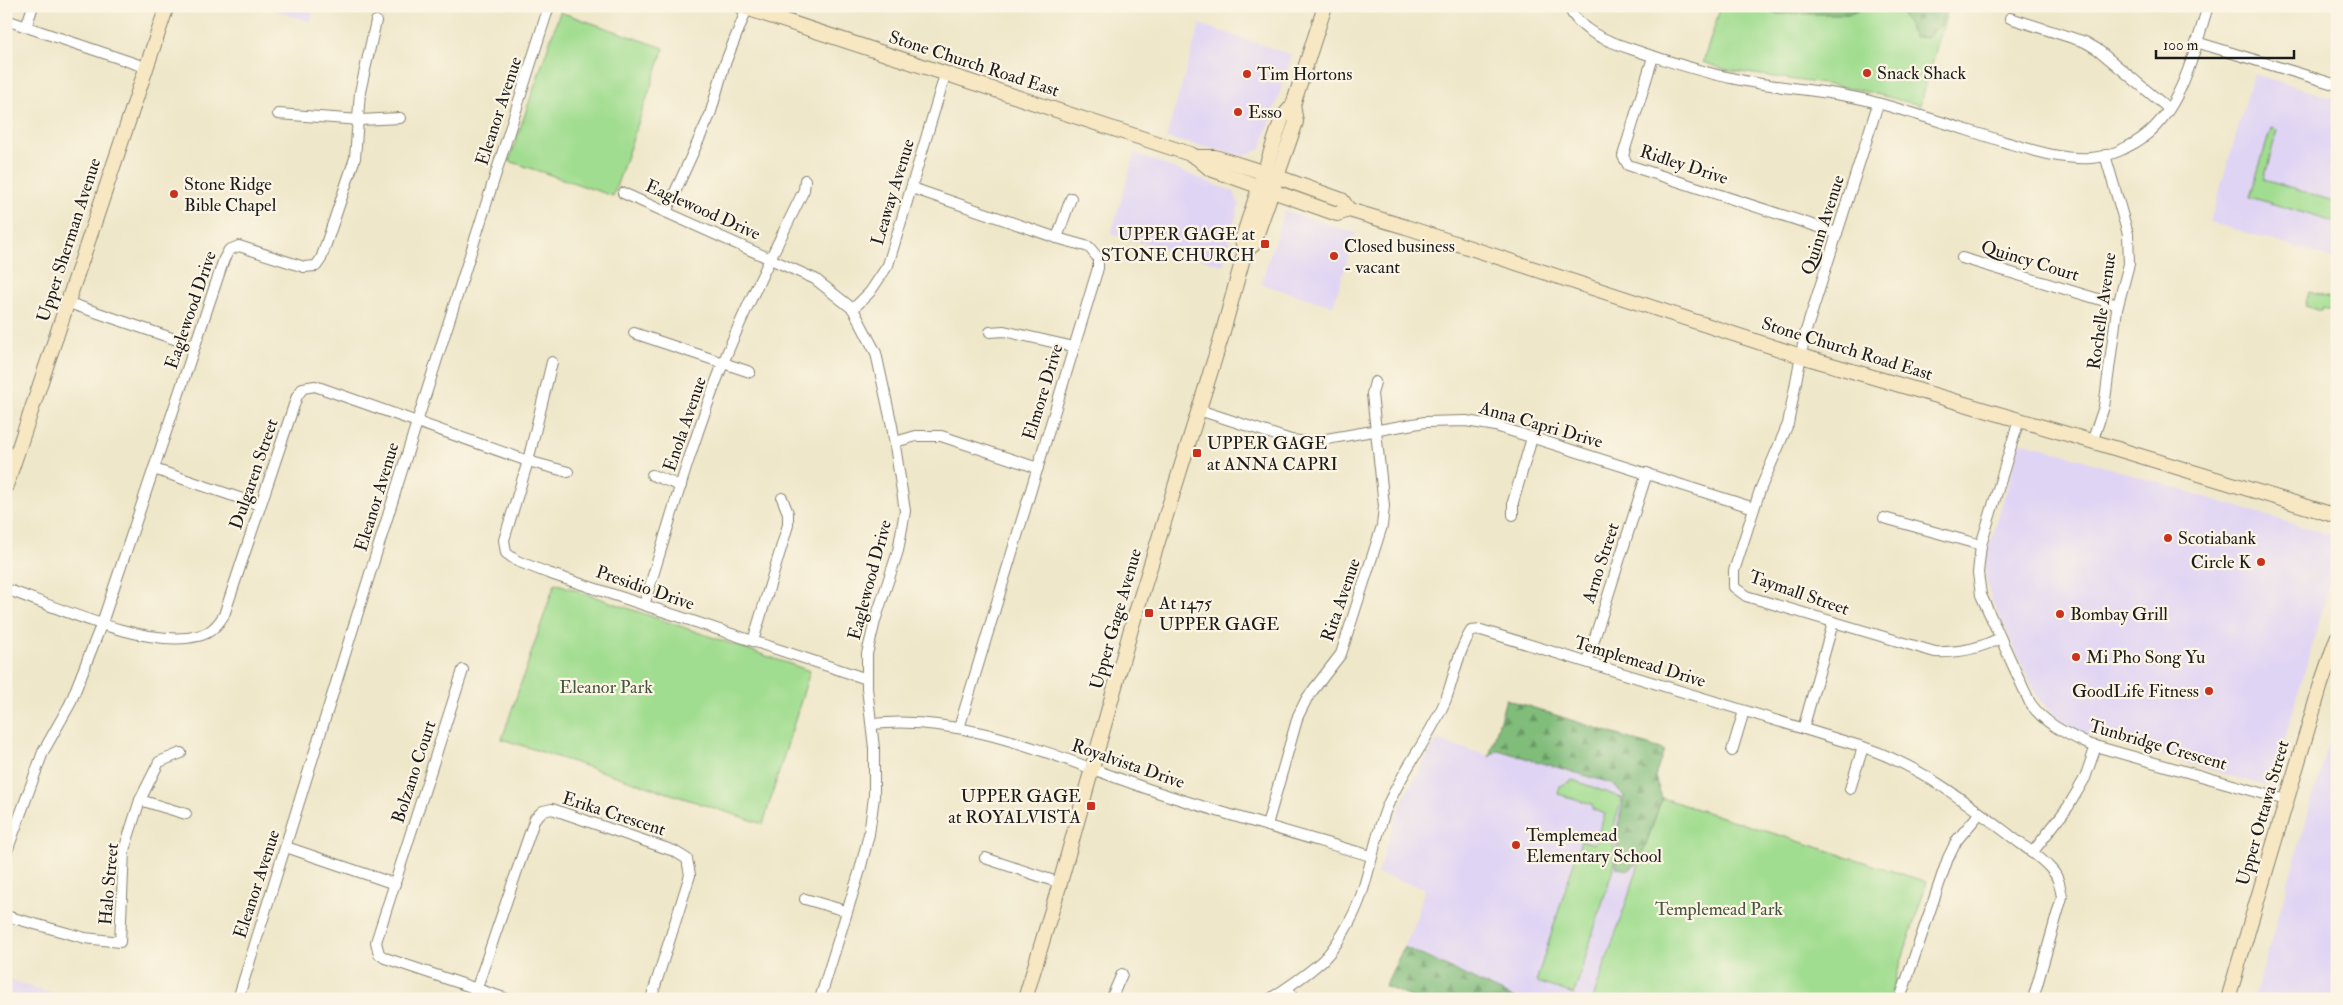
<svg xmlns="http://www.w3.org/2000/svg" width="2343" height="1005" font-family="'IM FELL Double Pica',serif">
	<style>
		.built { fill: #e0d4f4 }
		.green { fill: #a1dd90; stroke: #5e7c56 }
		.forest { fill: url(#forest-firs); stroke: #4e6c4b }
		.lines { fill: none; stroke-linecap: round; stroke-linejoin: round }
		.street-casing { stroke: #868272; stroke-width: 12 }
		.secondary-casing { stroke: #868272; stroke-width: 16 }
		.street { stroke: #fff; stroke-width: 10 }
		.secondary { stroke: #f7e8c3; stroke-width: 14 }
		.poi-dot { fill: #c8321e; stroke: #fcf5e5; stroke-width: 2 }
		.labels { text-anchor: middle; dominant-baseline: central; stroke-width: 4.5; stroke-linejoin: round; paint-order: stroke }
		.street-label { font-size: 18px; fill: #1c1c1c; stroke: #fcf5e5 }
		.poi-label { font-size: 18px; fill: #1c1c1c; stroke: #fcf5e5; text-anchor: start }
		.park-label { font-size: 18px; fill: #44563f; stroke: #fcf5e5 }
	</style>
	<defs>
		<pattern id="forest-firs" width="22" height="20" patternUnits="userSpaceOnUse" patternTransform="scale(1.25)"><rect width="22" height="20" fill="#80bc7a"/><path d="M5 1l3.5 6h-7zM16 11l3.5 6h-7z" fill="#689863"/></pattern>
	</defs>
	<rect width="100%" height="100%" fill="#fcf5e5"/>
	<filter id="ink" filterUnits="userSpaceOnUse"><feTurbulence type="fractalNoise" baseFrequency=".02" numOctaves="2"/><feDisplacementMap in="SourceGraphic" scale="10" xChannelSelector="R" yChannelSelector="G"/><feConvolveMatrix kernelMatrix="1 2 1 2 8 2 1 2 1" color-interpolation-filters="sRGB"/></filter>
	<filter id="wash" filterUnits="userSpaceOnUse"><feTurbulence type="fractalNoise" baseFrequency=".0096" numOctaves="4" result="noise"/><feDisplacementMap in="SourceGraphic" scale="20" xChannelSelector="R" yChannelSelector="G"/><feGaussianBlur stdDeviation="1.12" result="paint"/><feColorMatrix in="noise" values="0 0 0 0 0 0 0 0 0 0 0 0 0 0 0 0 0 1.4 0 .05"/><feComposite in="paint" operator="in"/></filter>
	<g filter="url(#wash)">
		<rect width="100%" height="100%" fill="#efe7c9"/>
		<g class="built">
			<polygon points="264,6 315,6 310,22"/>
			<polygon points="1200,24 1292,55 1261,149 1243,156 1166,138"/>
			<polygon points="2254,74 2337,99 2337,260 2210,222"/>
			<polygon points="1135,153 1234,192 1239,205 1223,265 1111,234"/>
			<polygon points="1284,211 1356,233 1333,306 1261,284"/>
			<polygon points="2024,442 2337,537 2337,560 2272,783 2266,786 2080,732 2063,724 2038,698 1992,600 1987,584 1985,568 1987,554 2020,444"/>
			<polygon points="1506,699 1664,750 1655,777 1662,798 1593,999 1414,999 1385,986 1414,926 1425,888 1377,874 1396,816 1406,793 1437,740 1489,756"/>
			<polygon points="2337,716 2337,999 2254,999 2336,718"/>
			<polygon points="6,978 61,997 61,999 6,999"/>
		</g>
		<g class="green">
			<polygon points="1721,6 1949,6 1920,105 1851,88 1726,70 1703,62"/>
			<polygon points="560,12 664,48 613,196 509,161"/>
			<polygon points="2271,128 2277,130 2264,180 2337,202 2337,223 2250,197"/>
			<polygon points="2309,292 2337,300 2337,312 2323,308 2322,311 2305,306"/>
			<polygon points="555,583 810,671 763,824 502,739"/>
			<polygon points="1573,780 1622,798 1613,829 1615,862 1574,994 1536,982 1581,840 1594,844 1605,814 1592,809 1592,804 1558,794 1560,786"/>
			<polygon points="1662,798 1927,882 1889,999 1593,999"/>
		</g>
		<g class="forest">
			<polygon points="1754,6 1868,6 1850,14 1778,14"/>
			<polygon points="1898,6 1947,6 1941,25 1926,38 1914,37"/>
			<polygon points="1506,699 1664,750 1655,777 1662,798 1640,861 1629,870 1616,868 1618,825 1624,796 1611,783 1498,750 1489,757"/>
			<polygon points="1404,947 1516,999 1414,999 1385,986"/>
		</g>
	</g>
	<g filter="url(#ink)">
		<g class="lines">
			<g class="street-casing">
				<g id="street">
					<path d="M1568 6C1582 36 1615 43 1643 53 1672 62 1701 72 1731 78 1776 89 1825 89 1870 101 1915 113 1960 128 2005 142 2032 150 2062 160 2091 158 2103 157 2116 153 2127 147 2180 122 2192 57 2208 6"/>
					<polyline points="2010,18 2085,42 2097,49 2169,109"/>
					<polyline points="6,20 145,67"/>
					<polyline points="26,27 33,6"/>
					<polyline points="2196,42 2337,85"/>
					<polyline points="1653,57 1625,149 1623,156 1628,165 1837,233"/>
					<path d="M1878 104 1805 334 1788 424 1760 490 1734 571V587L1746 596 1935 652C1958 653 1979 649 2000 638"/>
					<polyline points="278,114 360,120 400,118"/>
					<polyline points="912,188 1057,238 1089,247 1098,258 1098,268 959,728"/>
					<polyline points="623,193 815,279 853,309 876,353 892,426 905,511 898,551 875,621 867,654 867,688 874,748 874,797 869,834 860,870 820,999"/>
					<polyline points="666,212 710,115 724,66 748,6"/>
					<polyline points="1057,238 1071,198"/>
					<polyline points="1962,258 2118,305"/>
					<polyline points="69,303 195,346"/>
					<polyline points="853,309 870,292 888,265 945,75"/>
					<polyline points="990,332 1004,331 1074,347"/>
					<polyline points="634,333 750,372"/>
					<polyline points="552,362 528,461 504,540 506,553 517,561 548,573 867,679"/>
					<polyline points="1199,410 1291,440 1309,442 1425,422 1466,421 1496,426 1754,508"/>
					<path d="M2019 420 1981 545 1978 573 1981 595 2030 703C2045 724 2065 733 2088 744L2286 800"/>
					<polyline points="895,442 916,436 941,436 1038,468"/>
					<polyline points="2092,442 2104,407 2117,309 2129,264 2128,234 2105,155"/>
					<polyline points="154,469 260,505"/>
					<polyline points="652,475 681,486"/>
					<polyline points="1513,515 1513,502 1532,438"/>
					<polyline points="1884,518 1981,545"/>
					<path d="M6 589C57 607 146 649 198 636 210 634 218 625 224 615L297 396 303 388 315 386 528 461 568 472"/>
					<path d="M644 605C669 524 692 441 724 361 747 302 777 246 804 190L805 180"/>
					<polyline points="753,641 788,525 788,513 782,498"/>
					<polyline points="1587,662 1647,473"/>
					<polyline points="463,670 376,942 379,954 385,958 507,999"/>
					<path d="M872 724C969 713 1066 762 1157 792 1227 815 1299 835 1371 856"/>
					<polyline points="1803,729 1833,623"/>
					<polyline points="1732,751 1744,711"/>
					<polyline points="1850,789 1863,747"/>
					<polyline points="140,800 186,814"/>
					<polyline points="1267,825 1298,716 1307,698 1341,654 1382,526 1384,506 1372,394 1375,382"/>
					<polyline points="286,847 395,884"/>
					<polyline points="2032,853 2068,807 2085,778 2096,746"/>
					<polyline points="6,854 43,752 70,704 102,623 224,259 229,250 239,246 304,267 316,266 321,259 355,158 360,92 376,21"/>
					<polyline points="985,858 1060,883"/>
					<polyline points="805,899 846,911"/>
					<polyline points="6,916 85,938 120,942 124,850 140,800 159,762 181,753"/>
					<polyline points="1287,988 1295,999"/>
					<polyline points="238,999 417,422 549,6"/>
					<polyline points="473,999 535,818 543,811 552,809 674,851 687,859 690,875 651,999"/>
					<polyline points="1111,999 1122,974"/>
					<path d="M1270 999C1285 989 1302 978 1316 966 1335 952 1355 915 1362 893 1371 865 1376 836 1386 809 1402 770 1430 738 1446 699 1454 677 1458 652 1471 631L1481 630 1863 747C1918 765 1962 799 2007 833 2021 845 2039 855 2051 869 2059 877 2060 887 2062 897L2033 999"/>
					<polyline points="1900,999 1948,858 1957,840 1980,813"/>
				</g>
			</g>
			<g class="secondary-casing">
				<g id="secondary">
					<polyline points="740,6 1190,154 1196,157 1210,169 1337,214 1349,210 1406,227 1801,356 2101,444 2337,516"/>
					<polyline points="1196,157 1215,157 1278,177 1342,200 1349,210"/>
					<polyline points="1245,251 1253,245 1296,122 1293,105"/>
					<polyline points="6,486 167,6"/>
					<polyline points="1025,999 1060,883 1133,622 1222,335 1245,251 1242,240 1282,118 1293,105 1325,6"/>
					<polyline points="2228,999 2321,684 2337,638"/>
				</g>
			</g>
			<use href="#street" class="street"/>
			<use href="#secondary" class="secondary"/>
		</g>
	</g>
	<g class="poi-dot">
		<circle cx="1867" cy="73" r="5"/>
		<circle cx="1247" cy="74" r="5"/>
		<circle cx="1238" cy="112" r="5"/>
		<circle cx="174" cy="194" r="5"/>
		<rect x="1260" y="239" width="10" height="10" rx="2.5"/>
		<circle cx="1334" cy="256" r="5"/>
		<rect x="1192" y="448" width="10" height="10" rx="2.5"/>
		<circle cx="2168" cy="538" r="5"/>
		<circle cx="2261" cy="562" r="5"/>
		<rect x="1144" y="608" width="10" height="10" rx="2.5"/>
		<circle cx="2060" cy="614" r="5"/>
		<circle cx="2076" cy="657" r="5"/>
		<circle cx="2209" cy="691" r="5"/>
		<rect x="1086" y="801" width="10" height="10" rx="2.5"/>
		<circle cx="1516" cy="845" r="5"/>
	</g>
	<g class="labels">
		<g class="street-label">
			<text transform="translate(974 64) rotate(18)">Stone Church Road East</text>
			<text transform="translate(499 111) rotate(-72)">Eleanor Avenue</text>
			<text transform="translate(1684 165) rotate(18)">Ridley Drive</text>
			<text transform="translate(893 192) rotate(-73)">Leaway Avenue</text>
			<text transform="translate(703 210) rotate(24)">Eaglewood Drive</text>
			<text transform="translate(1823 225) rotate(-72)">Quinn Avenue</text>
			<text transform="translate(69 240) rotate(-72)">Upper Sherman Avenue</text>
			<text transform="translate(2030 261) rotate(17)">Quincy Court</text>
			<text transform="translate(191 310) rotate(-71)">Eaglewood Drive</text>
			<text transform="translate(2102 311) rotate(-82)">Rochelle Avenue</text>
			<text transform="translate(1847 349) rotate(17)">Stone Church Road East</text>
			<text transform="translate(1043 392) rotate(-73)">Elmore Drive</text>
			<text transform="translate(685 424) rotate(-71)">Enola Avenue</text>
			<text transform="translate(1541 425) rotate(16)">Anna Capri Drive</text>
			<text transform="translate(254 474) rotate(-71)">Dulgaren Street</text>
			<text transform="translate(377 497) rotate(-73)">Eleanor Avenue</text>
			<text transform="translate(1601 563) rotate(-72)">Arno Street</text>
			<text transform="translate(870 580) rotate(-75)">Eaglewood Drive</text>
			<text transform="translate(645 588) rotate(19)">Presidio Drive</text>
			<text transform="translate(1799 593) rotate(19)">Taymall Street</text>
			<text transform="translate(1341 600) rotate(-71)">Rita Avenue</text>
			<text transform="translate(1116 619) rotate(-74)">Upper Gage Avenue</text>
			<text transform="translate(1640 662) rotate(17)">Templemead Drive</text>
			<text transform="translate(2158 745) rotate(16)">Tunbridge Crescent</text>
			<text transform="translate(1128 764) rotate(19)">Royalvista Drive</text>
			<text transform="translate(414 772) rotate(-72)">Bolzano Court</text>
			<text transform="translate(2263 813) rotate(-74)">Upper Ottawa Street</text>
			<text transform="translate(614 814) rotate(18)">Erika Crescent</text>
			<text transform="translate(109 884) rotate(-85)">Halo Street</text>
			<text transform="translate(257 884) rotate(-72)">Eleanor Avenue</text>
		</g>
		<g class="poi-label">
			<text x="1877" y="73">Snack Shack</text>
			<text x="1257" y="74">Tim Hortons</text>
			<text x="1248" y="112">Esso</text>
			<text x="184" y="184">Stone Ridge<tspan x="184" dy="21">Bible Chapel</tspan></text>
			<text x="1255" y="234" text-anchor="end">UPPER GAGE at<tspan x="1255" dy="21">STONE CHURCH</tspan></text>
			<text x="1344" y="246">Closed business<tspan x="1344" dy="21">- vacant</tspan></text>
			<text x="1207" y="443">UPPER GAGE<tspan x="1207" dy="21">at ANNA CAPRI</tspan></text>
			<text x="2178" y="538">Scotiabank</text>
			<text x="2251" y="562" text-anchor="end">Circle K</text>
			<text x="1159" y="603">At 1475<tspan x="1159" dy="21">UPPER GAGE</tspan></text>
			<text x="2070" y="614">Bombay Grill</text>
			<text x="2086" y="657">Mi Pho Song Yu</text>
			<text x="2199" y="691" text-anchor="end">GoodLife Fitness</text>
			<text x="1081" y="796" text-anchor="end">UPPER GAGE<tspan x="1081" dy="21">at ROYALVISTA</tspan></text>
			<text x="1526" y="835">Templemead<tspan x="1526" dy="21">Elementary School</tspan></text>
		</g>
		<g class="park-label">
			<text x="606" y="687">Eleanor Park</text>
			<text x="1719" y="909">Templemead Park</text>
		</g>
	</g>
	<rect width="2343" height="1005" fill="none" stroke="#fcf5e5" stroke-width="25"/>
	<path d="M2156 50v8h138v-8" fill="none" stroke="#1c1c1c" stroke-width="2.5"/>
	<text x="2163" y="50" font-size="15" fill="#1c1c1c" stroke="#fcf5e5" stroke-width="4" paint-order="stroke">100 m</text>
</svg>
